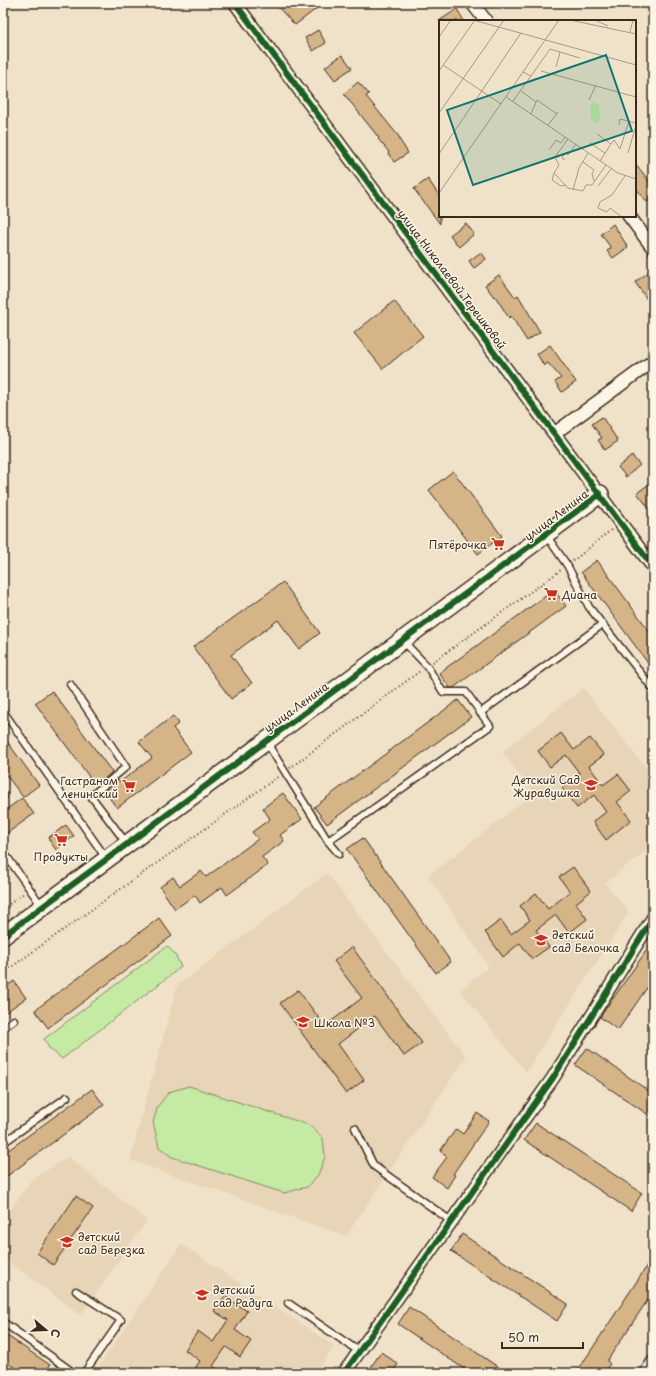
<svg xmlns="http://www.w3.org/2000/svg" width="656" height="1376" font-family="'Playpen Sans',sans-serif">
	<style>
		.built { fill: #e8d4b6 }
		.green { fill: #c5eaa4; stroke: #808a61 }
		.building { fill: #d5b488; stroke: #3b2a1e }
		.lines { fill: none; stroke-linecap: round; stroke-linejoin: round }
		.lane-casing { stroke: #3b2a1e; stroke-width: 9 }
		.street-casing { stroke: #3b2a1e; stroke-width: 15 }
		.secondary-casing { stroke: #3b2a1e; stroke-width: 20 }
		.path { stroke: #3b2a1e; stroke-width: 2; stroke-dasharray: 1 3; stroke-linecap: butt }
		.lane { stroke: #fcf5e5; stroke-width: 6 }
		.street { stroke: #fcf5e5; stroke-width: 12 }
		.secondary { stroke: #fcf5e5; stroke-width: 17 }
		.cycleway-casing { stroke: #fcf5e5; stroke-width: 8 }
		.cycleway { stroke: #1b5e20; stroke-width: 6 }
		.labels { text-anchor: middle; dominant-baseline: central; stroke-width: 3; stroke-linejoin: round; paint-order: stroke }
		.street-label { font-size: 11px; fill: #3b2a1e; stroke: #fcf5e5 }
		.poi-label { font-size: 11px; fill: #3b2a1e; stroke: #fcf5e5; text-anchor: start }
		.inset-road { fill: none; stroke: #a89885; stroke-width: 1 }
		.view { fill: #0f766e; fill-opacity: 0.15; stroke: #0f766e; stroke-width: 2 }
		.inset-edge { fill: none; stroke: #3b2a1e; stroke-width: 2 }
	</style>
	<rect width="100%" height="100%" fill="#f0e2c9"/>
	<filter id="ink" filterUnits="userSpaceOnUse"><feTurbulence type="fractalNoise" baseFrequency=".025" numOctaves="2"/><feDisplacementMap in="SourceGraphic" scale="8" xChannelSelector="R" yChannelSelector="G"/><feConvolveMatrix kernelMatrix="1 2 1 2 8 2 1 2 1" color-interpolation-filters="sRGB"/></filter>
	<g filter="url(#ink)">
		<g class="built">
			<polygon points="583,688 653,777 653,845 605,883 629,912 526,1072 460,990 489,967 428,876 534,793 502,752"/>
			<polygon points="327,873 466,1057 346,1236 130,1160 177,986"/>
			<polygon points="68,1157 147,1220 81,1315 3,1258 3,1221 31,1180"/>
			<polygon points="181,1244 334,1346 316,1373 105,1373 98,1368"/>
		</g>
		<g class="green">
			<polygon points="167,946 175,954 181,967 62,1059 49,1048 44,1039"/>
			<polygon points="189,1086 309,1125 323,1138 325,1157 318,1175 307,1187 284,1193 172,1157 159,1147 153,1122 158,1106 169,1092"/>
		</g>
		<g class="building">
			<polygon points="274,3 311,3 316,9 295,25"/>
			<polygon points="457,9 464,21 439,21"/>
			<polygon points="318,30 326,43 313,51 305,38"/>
			<polygon points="342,55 352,68 335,80 325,67"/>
			<polygon points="358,82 369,94 366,96 400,138 399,139 408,153 394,162 388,153 389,152 378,139 379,138 344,94"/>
			<polygon points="635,163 653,186 653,197 647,202 635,187"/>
			<polygon points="428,179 440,197 440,224 414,189"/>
			<polygon points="466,223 474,234 459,247 450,235"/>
			<polygon points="613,224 628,247 613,258 607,251 611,248 601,234"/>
			<polygon points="481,252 486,259 474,268 469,261"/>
			<polygon points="649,272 653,278 653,308 635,282"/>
			<polygon points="499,275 515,297 518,295 540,332 527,341 511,316 509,318 495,296 494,297 485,285"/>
			<polygon points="394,301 423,336 383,369 354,333"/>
			<polygon points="550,345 576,382 562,392 555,382 561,378 548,363 544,366 537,354"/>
			<polygon points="602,417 618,441 605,450 598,440 602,438 592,424"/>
			<polygon points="632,456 640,465 626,477 618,467"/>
			<polygon points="453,471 502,536 478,554 429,490"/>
			<polygon points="653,481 653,513 637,493"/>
			<polygon points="597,560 653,636 653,670 581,572"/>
			<polygon points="283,582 320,633 299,649 278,620 231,655 252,683 231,699 193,647"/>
			<polygon points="554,590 566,606 453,688 450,688 439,673"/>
			<polygon points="52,691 112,772 99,784 96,780 93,782 35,703"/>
			<polygon points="458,700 471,717 327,824 314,807"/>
			<polygon points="173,716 179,723 173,728 191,752 117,808 104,791 118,780 120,782 152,758 139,742"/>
			<polygon points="561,733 574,750 590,738 604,755 589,766 603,785 618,774 631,791 617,802 631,820 606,840 593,822 606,812 594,795 577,808 562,788 580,774 566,755 550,767 538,751"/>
			<polygon points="3,736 39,785 23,797 3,771"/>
			<polygon points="283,793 302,819 280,835 284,841 262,857 268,865 227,895 222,887 200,903 195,895 175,909 160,887 173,877 180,886 201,871 206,877 258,839 252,832 270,819 263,808"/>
			<polygon points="22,798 34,814 6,834 3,830 3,812"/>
			<polygon points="66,825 74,836 56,850 48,838"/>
			<polygon points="363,838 451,962 436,973 347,849"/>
			<polygon points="573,867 591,891 576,903 587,919 569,933 556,915 536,930 549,947 532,959 520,943 503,957 485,932 501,920 511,934 530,920 520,906 536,893 548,909 570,892 559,877"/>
			<polygon points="159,918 172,936 48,1028 35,1010"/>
			<polygon points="653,941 653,979 618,1030 600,1017"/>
			<polygon points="352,947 422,1043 404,1056 375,1016 338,1044 364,1080 346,1094 280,1003 298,990 325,1026 362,998 334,961"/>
			<polygon points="14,981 26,998 3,1014 3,989"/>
			<polygon points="587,1048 653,1094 653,1118 575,1065"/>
			<polygon points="92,1089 104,1105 3,1179 3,1154"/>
			<polygon points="477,1113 489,1121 453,1174 455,1175 447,1188 432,1177 447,1157 440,1151 456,1129 463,1134"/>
			<polygon points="536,1123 642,1193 631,1211 524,1140"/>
			<polygon points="76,1196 93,1208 53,1265 37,1253"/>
			<polygon points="462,1234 568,1304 557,1321 451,1251"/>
			<polygon points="653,1257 653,1292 607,1361 610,1364 603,1373 576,1373"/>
			<polygon points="225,1296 247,1311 235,1330 251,1341 240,1357 226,1347 213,1366 223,1373 192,1373 200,1361 185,1350 198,1331 213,1342 228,1320 214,1311"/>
			<polygon points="409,1307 507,1373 470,1373 398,1324"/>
			<polygon points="3,1333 50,1365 45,1373 23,1373 3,1360"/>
			<polygon points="381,1352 398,1364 392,1373 367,1373"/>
		</g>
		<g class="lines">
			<g class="lane-casing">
				<g id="lane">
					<polyline points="546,535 567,565 589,607 653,689"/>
					<polyline points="70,684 126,767 91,796 127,844"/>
					<polyline points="3,711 106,858"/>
					<polyline points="480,713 603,624"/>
					<polyline points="267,743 328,841 339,854"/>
					<polyline points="3,795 3,798"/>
					<polyline points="328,841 490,726 466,692 443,692 427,666 403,641"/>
					<polyline points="3,851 41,905"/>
					<polyline points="3,1028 14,1020"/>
					<polyline points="355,1128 374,1166 451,1221"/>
					<polyline points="3,1143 67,1097"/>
					<polyline points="76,1291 121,1320 84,1373"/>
					<polyline points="288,1303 360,1352"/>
					<polyline points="3,1322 74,1373"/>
				</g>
			</g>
			<g class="street-casing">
				<g id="street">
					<polyline points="235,3 653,567"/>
					<polyline points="472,3 486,21"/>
					<polyline points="629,216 653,248"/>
					<polyline points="555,433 653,361"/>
					<polyline points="344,1373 553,1078 653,918"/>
					<polyline points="646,1373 653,1362"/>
				</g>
			</g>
			<g class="secondary-casing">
				<polyline id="secondary" points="3,936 600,494"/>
			</g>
			<g class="path">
				<polyline points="573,561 611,530"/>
				<polyline points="433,662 561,570"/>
				<polyline points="290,768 420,671"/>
				<polyline points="3,909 24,893"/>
				<polyline points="3,973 279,776"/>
			</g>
			<use href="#lane" class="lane"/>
			<use href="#street" class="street"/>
			<use href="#secondary" class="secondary"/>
			<g class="cycleway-casing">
				<g id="cycleway">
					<polyline points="235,3 653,567"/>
					<polyline points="3,936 600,494"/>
					<polyline points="344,1373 553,1078 653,918"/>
				</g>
			</g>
			<use href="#cycleway" class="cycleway"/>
		</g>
	</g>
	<defs>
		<g id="supermarket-bare" transform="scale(1.08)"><path d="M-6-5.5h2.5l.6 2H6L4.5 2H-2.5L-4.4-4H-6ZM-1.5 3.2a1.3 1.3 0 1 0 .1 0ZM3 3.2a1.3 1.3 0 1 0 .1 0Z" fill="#c8321e" stroke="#fcf5e5" stroke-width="2.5" paint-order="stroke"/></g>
		<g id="school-bare" transform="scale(1.08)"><path d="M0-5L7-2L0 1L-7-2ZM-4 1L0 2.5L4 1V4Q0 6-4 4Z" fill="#c8321e" stroke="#fcf5e5" stroke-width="2.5" paint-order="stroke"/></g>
	</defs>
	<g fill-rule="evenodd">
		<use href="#supermarket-bare" x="498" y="544"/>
		<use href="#supermarket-bare" x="551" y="594"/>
		<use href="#school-bare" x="591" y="785"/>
		<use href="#supermarket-bare" x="129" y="786"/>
		<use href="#supermarket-bare" x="61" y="840"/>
		<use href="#school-bare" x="541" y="940"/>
		<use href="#school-bare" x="303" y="1022"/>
		<use href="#school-bare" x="67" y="1242"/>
		<use href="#school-bare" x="202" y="1295"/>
	</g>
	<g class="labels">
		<g class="street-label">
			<text transform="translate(452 279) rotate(53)">улица Николаевой Терешковой</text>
			<text transform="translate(556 515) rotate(-37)">улица Ленина</text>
			<text transform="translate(296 707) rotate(-36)">улица Ленина</text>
		</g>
		<g class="poi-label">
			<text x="487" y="544" text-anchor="end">Пятёрочка</text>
			<text x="562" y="594">Диана</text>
			<text x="580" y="779" text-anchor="end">Детский Сад<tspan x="580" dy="13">Журавушка</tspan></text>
			<text x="118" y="780" text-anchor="end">Гастраном<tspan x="118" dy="13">ленинский</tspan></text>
			<text x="61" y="856" text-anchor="middle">Продукты</text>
			<text x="552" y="934">детский<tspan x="552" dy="13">сад Белочка</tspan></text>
			<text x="314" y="1022">Школа №3</text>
			<text x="78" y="1236">детский<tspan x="78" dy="13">сад Березка</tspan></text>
			<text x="213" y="1289">детский<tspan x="213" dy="13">сад Радуга</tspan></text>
		</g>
	</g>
	<g transform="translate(439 20)">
		<rect width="197" height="197" fill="#f0e2c9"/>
		<path d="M155 82 160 85 161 100 157 103 152 100 151 85Z" fill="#c5eaa4"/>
		<path class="inset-road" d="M34 0 197 45M131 0 197 14M156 0 169 6M191 12 194 0M0 17 12 0M121 32 141 38M4 45 62 84M0 51 36 0M102 51 197 77M84 52 92 56 111 29 121 32 117 47M82 71 97 82M67 77 179 153 197 159M150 80 157 65M74 81 92 56M0 93 65 0M92 94 98 80 118 94M109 105 119 92M180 105 181 99 197 103M158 114 172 124 161 141M129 119 116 137 120 145 115 153 129 168 144 171 147 165H153L167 145M151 123 166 133M172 124 175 120 181 129M181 129 190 101M110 130 117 120 122 123 126 117M189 133 197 105M0 134 82 13M126 140 123 138 126 133 129 135 137 124M144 142 155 150 153 154 155 161M115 153 113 160 122 166 127 165M159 166 172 149M134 170 140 148 149 133M0 173 120 0M183 197 171 188 168 192 159 188 161 182 173 175 186 156"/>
		<path class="view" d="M167 35 193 111 34 165 8 90Z"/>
		<rect width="197" height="197" class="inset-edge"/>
	</g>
	<rect width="656" height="1376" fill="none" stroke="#fcf5e5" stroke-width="16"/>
	<rect x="8" y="8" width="640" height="1360" fill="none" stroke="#3b2a1e" stroke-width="1.5" filter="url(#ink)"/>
	<g transform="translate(46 1330) rotate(109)" stroke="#fcf5e5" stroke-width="3" paint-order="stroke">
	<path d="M0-3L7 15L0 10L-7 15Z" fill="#3b2a1e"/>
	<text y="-6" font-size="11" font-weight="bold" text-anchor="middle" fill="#3b2a1e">С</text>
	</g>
	<path d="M502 1342v6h81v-6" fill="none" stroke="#3b2a1e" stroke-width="2"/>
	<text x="508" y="1342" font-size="12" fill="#3b2a1e" stroke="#fcf5e5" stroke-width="3" paint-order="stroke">50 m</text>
</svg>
